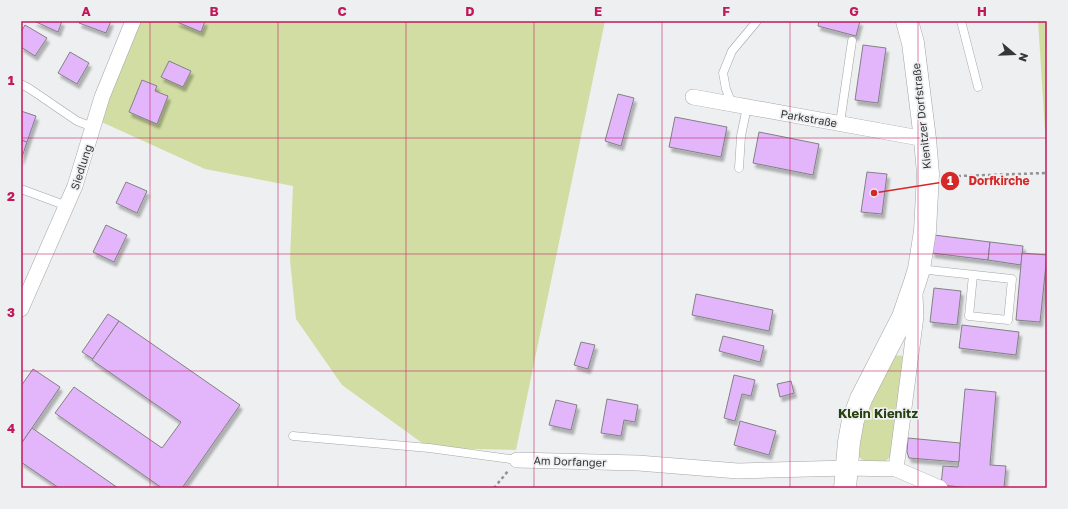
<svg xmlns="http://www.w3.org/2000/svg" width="1068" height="509" font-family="'Golos Text',sans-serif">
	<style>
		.green { fill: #d2dda4 }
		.building { fill: #e3b6fc; stroke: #828183; filter: url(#shadow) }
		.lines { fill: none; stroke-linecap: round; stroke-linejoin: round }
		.lane-casing { stroke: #a4a5a7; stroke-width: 9 }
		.street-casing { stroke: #a4a5a7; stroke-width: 16 }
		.secondary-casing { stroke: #a4a5a7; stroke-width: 23 }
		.path { stroke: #909192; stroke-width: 2.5; stroke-dasharray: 3 3; stroke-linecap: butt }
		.lane { stroke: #fff; stroke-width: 8 }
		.street { stroke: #fff; stroke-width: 15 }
		.secondary { stroke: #fff; stroke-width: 22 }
		.grid { fill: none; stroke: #c2185b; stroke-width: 1; stroke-opacity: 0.55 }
		.labels { text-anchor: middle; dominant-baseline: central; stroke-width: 3.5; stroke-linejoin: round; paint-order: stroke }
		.street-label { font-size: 11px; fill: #353636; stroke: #eeeff1 }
		.quarter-label { font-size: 13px; font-weight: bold; fill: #26400f; stroke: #eeeff1 }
		.leader { fill: none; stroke: #d62828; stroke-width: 1.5 }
		.callout-dot { fill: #d62828; stroke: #eeeff1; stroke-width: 1.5 }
		.mark-label { font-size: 12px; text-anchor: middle; font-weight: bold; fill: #fff }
		.callout-label { font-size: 12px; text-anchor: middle; font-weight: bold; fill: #d62828; stroke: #eeeff1; stroke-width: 3.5; stroke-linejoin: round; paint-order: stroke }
		.neatline { fill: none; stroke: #c2185b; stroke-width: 1.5 }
		.grid-label { font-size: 13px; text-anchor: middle; font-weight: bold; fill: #c2185b }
	</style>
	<defs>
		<filter id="shadow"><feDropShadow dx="2.5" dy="4.5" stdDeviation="1" flood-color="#0004"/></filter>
	</defs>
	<rect width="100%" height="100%" fill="#eeeff1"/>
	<g class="green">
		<polygon points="133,21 605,21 516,450 429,448 342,385 296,319 290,260 293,186 205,169 95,119"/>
		<polygon points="1038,21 1047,21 1047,162"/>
		<path d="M893 355 903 356 893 452C891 454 889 458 887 460 878 468 865 463 858 456L859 425Z"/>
	</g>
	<g class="building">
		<polygon points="34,21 62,21 58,32"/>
		<polygon points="80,21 111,21 106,33 79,23"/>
		<polygon points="177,21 205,21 201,32 177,22"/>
		<polygon points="819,21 860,21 856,36 818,26"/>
		<polygon points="25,25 47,38 35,56 21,47 21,32"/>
		<polygon points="863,45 886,48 878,103 855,100"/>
		<polygon points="70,52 89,63 77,84 58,73"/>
		<polygon points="169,61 191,71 183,87 161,77"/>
		<polygon points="142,80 157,86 155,91 168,96 157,124 129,112"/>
		<polygon points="618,94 634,98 621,146 605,141"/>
		<polygon points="21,111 36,116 27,142 21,140"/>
		<polygon points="675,117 727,127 721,157 669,147"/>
		<polygon points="759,132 819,144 813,175 753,163"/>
		<polygon points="21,140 27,142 21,160"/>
		<polygon points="867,172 887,174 882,214 861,212"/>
		<polygon points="126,182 147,191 137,213 116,203"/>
		<polygon points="106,225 127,235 114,262 93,252"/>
		<polygon points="934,235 990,242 988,260 932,253"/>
		<polygon points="990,242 1023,246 1021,265 988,260"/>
		<polygon points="1022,253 1047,255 1040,322 1016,320"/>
		<polygon points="934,288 961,291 957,325 930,322"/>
		<polygon points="696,294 773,310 769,331 692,315"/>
		<polygon points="108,314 119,321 93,359 82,352"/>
		<polygon points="119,321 240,405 182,488 162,488 55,413 74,387 162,448 181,422 92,360"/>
		<polygon points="962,325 1019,332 1016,355 959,348"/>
		<polygon points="723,336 764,346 760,362 719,351"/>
		<polygon points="581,342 595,345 588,369 574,365"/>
		<polygon points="33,369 60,387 21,444 21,386"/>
		<polygon points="734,375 755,380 751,396 742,394 735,421 724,418"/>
		<polygon points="791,381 794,393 780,397 777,384"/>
		<polygon points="965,389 996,392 990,465 1006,466 1004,488 970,488 941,485 943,466 958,467"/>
		<polygon points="607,399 638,405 635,422 624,420 621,436 601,433"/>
		<polygon points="556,400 577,405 571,430 549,425"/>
		<polygon points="740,421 776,431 769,455 734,445"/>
		<polygon points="32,428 118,488 59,488 21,462 21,444"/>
		<polygon points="908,438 960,443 959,462 909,458 907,452"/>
	</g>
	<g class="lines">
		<g class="lane-casing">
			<g id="lane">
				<polyline points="961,21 978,87"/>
				<polyline points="21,84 30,89 77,121 93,127"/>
				<polyline points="732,104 726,89 723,73 732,51 757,21"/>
				<polyline points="840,123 852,41"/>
				<polyline points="739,168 741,136 747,107"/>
				<polyline points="21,189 67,206"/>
				<polyline points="919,269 1012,279 1008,320 969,316 973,275"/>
				<polyline points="293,436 429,448 517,460"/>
			</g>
		</g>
		<g class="street-casing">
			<g id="street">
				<polyline points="693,97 925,139"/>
				<polyline points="21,309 75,186 102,97 133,21"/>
				<polyline points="517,460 638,463 738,471 847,468 896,469 940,488"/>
				<polyline points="896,469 916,316 915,295"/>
			</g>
		</g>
		<g class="secondary-casing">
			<polyline id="secondary" points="845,488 849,442 853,420 861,399 903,317 915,282 919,269 925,231 928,174 925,139 913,43 907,21"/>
		</g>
		<g class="path">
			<polyline points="946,175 958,176 1047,173"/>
			<polyline points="494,488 508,471"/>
		</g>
		<use href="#lane" class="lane"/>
		<use href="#street" class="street"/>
		<use href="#secondary" class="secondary"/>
	</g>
	<path class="grid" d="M150 21V488M278 21V488M406 21V488M534 21V488M662 21V488M790 21V488M918 21V488M21 138H1047M21 254H1047M21 371H1047"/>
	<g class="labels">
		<g class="street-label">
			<text transform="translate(921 116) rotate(-96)">Kienitzer Dorfstraße</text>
			<text transform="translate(809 118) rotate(10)">Parkstraße</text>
			<text transform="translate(81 167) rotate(-72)">Siedlung</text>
			<text transform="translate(570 461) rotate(2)">Am Dorfanger</text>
		</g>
		<g class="quarter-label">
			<text x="878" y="413">Klein Kienitz</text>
		</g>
	</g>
	<path class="leader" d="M874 193L950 181"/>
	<g class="callout-dot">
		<circle cx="874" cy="193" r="4"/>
		<circle cx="950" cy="181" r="10"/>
	</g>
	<g class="mark-label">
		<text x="950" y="185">1</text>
	</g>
	<g class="callout-label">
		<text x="999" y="185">Dorfkirche</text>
	</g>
	<rect width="1068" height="509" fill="none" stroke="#eeeff1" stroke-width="44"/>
	<g transform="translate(1014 54) rotate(109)" stroke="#eeeff1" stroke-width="3" paint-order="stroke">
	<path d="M0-3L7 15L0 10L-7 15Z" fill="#353636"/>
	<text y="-6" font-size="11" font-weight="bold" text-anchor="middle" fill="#353636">N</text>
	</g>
	<rect x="22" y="22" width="1024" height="465" class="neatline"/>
	<g class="grid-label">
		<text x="86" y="16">A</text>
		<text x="214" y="16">B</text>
		<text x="342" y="16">C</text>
		<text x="470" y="16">D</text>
		<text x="598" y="16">E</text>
		<text x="726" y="16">F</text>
		<text x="854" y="16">G</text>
		<text x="982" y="16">H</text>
		<text x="11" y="85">1</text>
		<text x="11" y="201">2</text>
		<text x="11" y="317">3</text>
		<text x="11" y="433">4</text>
	</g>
</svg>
